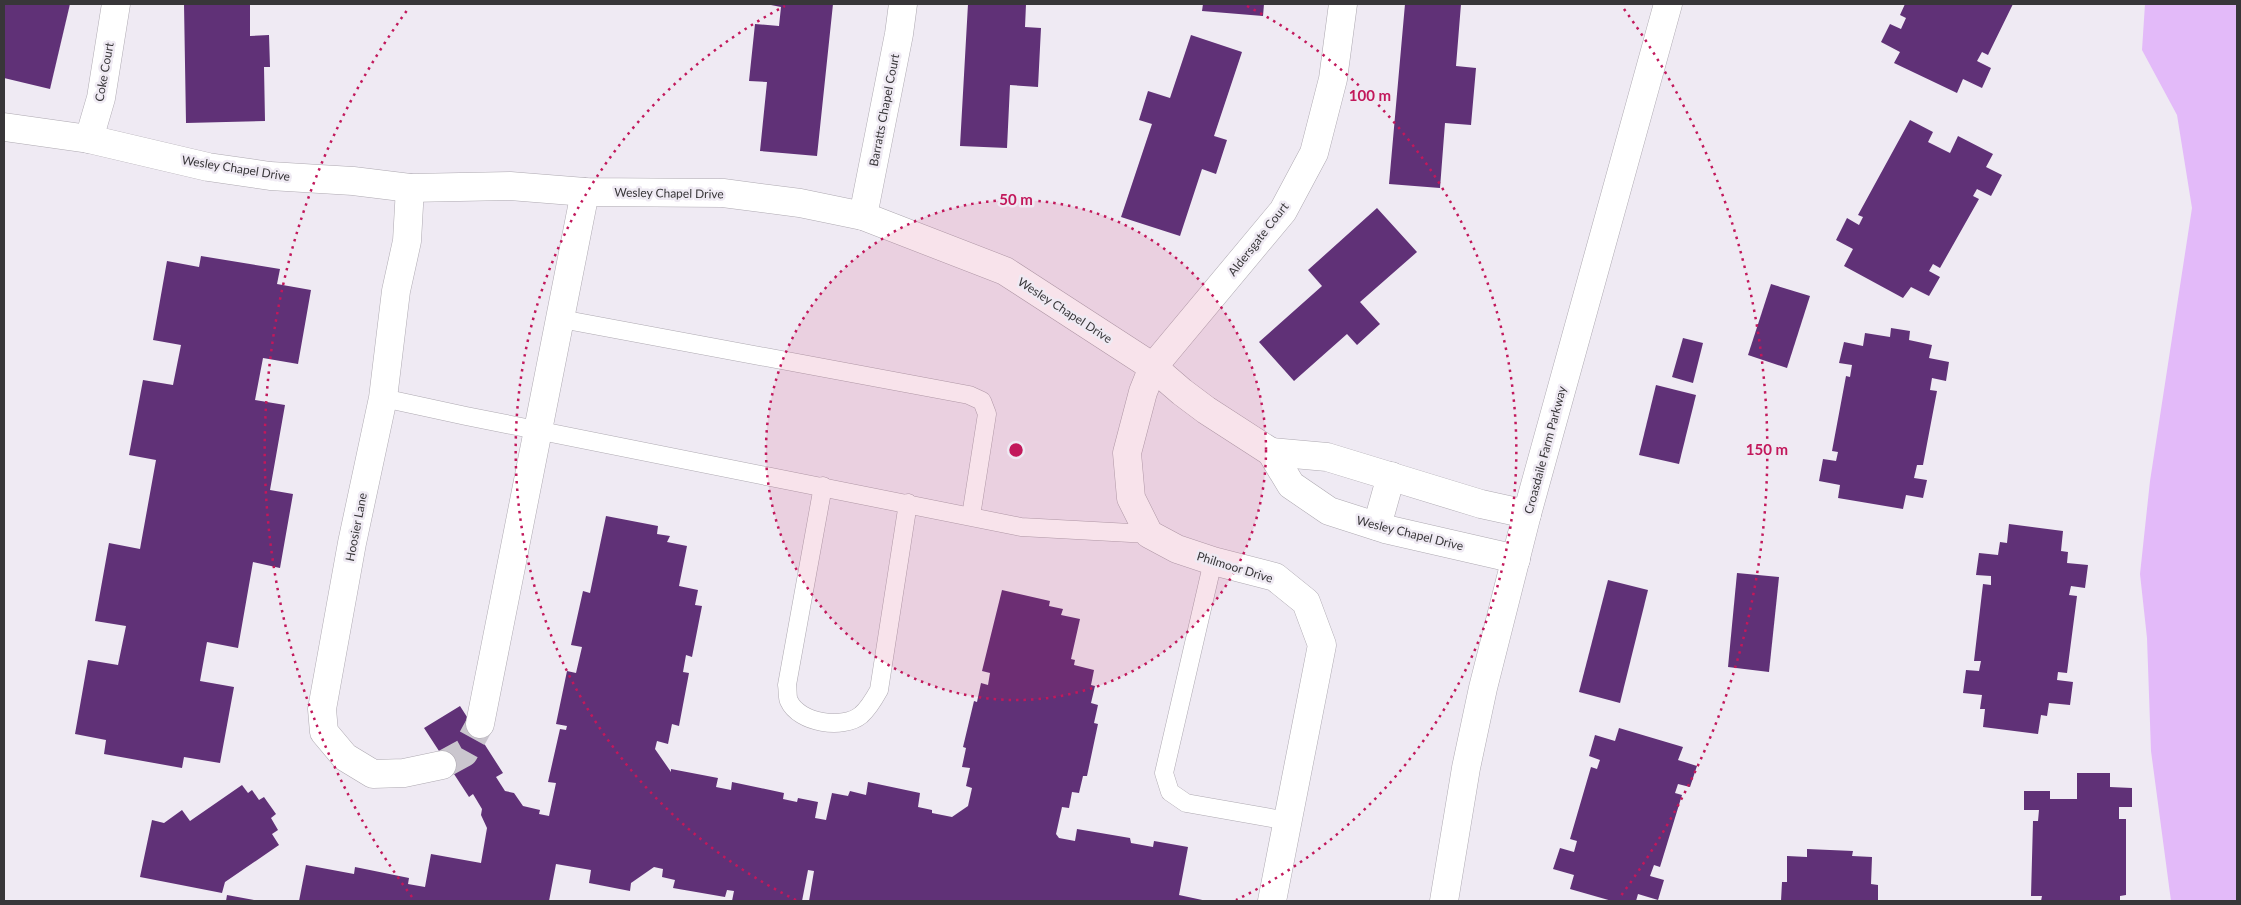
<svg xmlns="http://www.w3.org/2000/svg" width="2241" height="905" font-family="Lato,sans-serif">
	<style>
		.green { fill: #e3baf9 }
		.building { fill: #603177 }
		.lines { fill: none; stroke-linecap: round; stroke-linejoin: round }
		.street-tunnel { stroke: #cac6ce; stroke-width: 28; stroke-dasharray: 28 14; stroke-linecap: butt }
		.lane-casing { stroke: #aea9b1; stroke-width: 19 }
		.street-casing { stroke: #aea9b1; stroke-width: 29 }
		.secondary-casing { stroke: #aea9b1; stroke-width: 29 }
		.lane { stroke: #fff; stroke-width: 18 }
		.street { stroke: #fff; stroke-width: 28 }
		.secondary { stroke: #fff; stroke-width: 28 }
		.ring { fill: none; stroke: #c2185b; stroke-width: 2.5; stroke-dasharray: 2.5 5 }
		.labels { text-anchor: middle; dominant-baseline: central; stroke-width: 5; stroke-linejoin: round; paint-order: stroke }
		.street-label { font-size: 12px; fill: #383639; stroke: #efeaf3 }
		.centre { fill: #c2185b; stroke: #efeaf3; stroke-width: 2.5 }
		.ring-label { font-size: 15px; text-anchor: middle; font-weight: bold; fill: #c2185b; stroke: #efeaf3; stroke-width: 5; stroke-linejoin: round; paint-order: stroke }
	</style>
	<rect width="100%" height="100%" fill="#efeaf3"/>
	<polygon class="green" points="2145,4 2237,4 2237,901 2171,901 2151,751 2147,638 2140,574 2150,481 2192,208 2177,115 2142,50"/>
	<g class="building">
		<polygon points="4,4 70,4 50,89 4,78"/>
		<polygon points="184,4 250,4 250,36 269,35 270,67 264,67 265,121 186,123"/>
		<polygon points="766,4 833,4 817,156 760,151 767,82 749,81 755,24 779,26 781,7"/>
		<polygon points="968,4 1026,4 1025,27 1041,28 1038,87 1010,85 1007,148 960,146"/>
		<polygon points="1203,4 1264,4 1263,16 1202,11"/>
		<polygon points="1405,4 1461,4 1456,66 1476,68 1471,125 1445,123 1440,188 1389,184"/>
		<polygon points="1905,4 2013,4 1988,55 1982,52 1977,61 1991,68 1982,88 1963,79 1957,93 1894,63 1900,52 1881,42 1890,24 1901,29 1906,18 1900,15"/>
		<polygon points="1191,35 1242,52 1214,136 1227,140 1216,174 1202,169 1180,236 1121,217 1152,124 1139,120 1148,91 1170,98"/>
		<polygon points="1910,120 1933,132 1928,142 1950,153 1958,136 1993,154 1986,167 2002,175 1991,196 1977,189 1973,196 1979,199 1940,268 1933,264 1929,271 1940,277 1929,296 1911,287 1903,298 1844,266 1853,249 1836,240 1847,218 1859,225 1863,217 1858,215"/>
		<polygon points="1377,208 1417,252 1360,302 1380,324 1357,345 1347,334 1294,381 1259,342 1322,286 1308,270"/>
		<polygon points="201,256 280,269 277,284 311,290 298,364 263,358 255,400 285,405 270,490 293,494 280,568 253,562 238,648 207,642 200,681 234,687 220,763 184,757 182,768 104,754 106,740 75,734 88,660 118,665 126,626 95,621 109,543 140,549 156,460 129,455 143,380 173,385 181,345 153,340 167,261 199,267"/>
		<polygon points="1771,284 1810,296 1787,368 1748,355"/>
		<polygon points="1891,328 1910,331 1909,340 1932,345 1929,358 1949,362 1946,381 1932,378 1930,390 1937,391 1923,465 1917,465 1914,478 1927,480 1923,498 1906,495 1903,509 1838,498 1840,485 1819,481 1823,459 1836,461 1838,452 1832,451 1846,376 1850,377 1852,365 1839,363 1844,342 1863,346 1865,333 1890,337"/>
		<polygon points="1683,338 1703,343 1693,383 1672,377"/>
		<polygon points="1656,385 1696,395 1679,464 1639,455"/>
		<polygon points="606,516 658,526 657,534 670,536 667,542 687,546 679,586 698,590 695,605 702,606 692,657 686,655 683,672 689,673 679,726 672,724 668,744 657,741 655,749 671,772 671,769 718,778 716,787 731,790 732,782 784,793 783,799 797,802 798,798 818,802 815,818 826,820 832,793 848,796 850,791 866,795 868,782 920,793 918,807 932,810 932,813 952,817 968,806 972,788 966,786 970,768 962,767 966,748 963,747 974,701 977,702 981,683 988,685 990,673 982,671 1002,590 1050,601 1049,606 1063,609 1061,615 1080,619 1071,659 1075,660 1074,665 1094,670 1091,685 1095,686 1091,703 1098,705 1094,723 1098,724 1087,776 1083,776 1079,793 1072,792 1069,808 1062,807 1056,834 1059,838 1075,841 1077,829 1130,838 1131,843 1153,847 1154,841 1188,847 1179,895 1207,901 809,901 814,871 808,870 802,901 732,901 734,891 727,890 725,897 673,888 675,880 662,877 663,869 654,867 631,883 630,891 589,883 591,870 556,864 549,901 299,901 306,865 354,874 355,867 409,878 408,884 425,887 431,854 481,863 487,828 481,815 482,809 473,794 469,797 424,728 460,706 503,773 496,777 505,791 514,793 523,806 540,810 539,814 549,816 556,783 548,782 560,729 566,730 567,726 556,724 567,671 576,673 582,647 571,645 583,591 590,593"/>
		<polygon points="2009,524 2063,531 2061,551 2068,552 2067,563 2088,565 2085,588 2071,586 2069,595 2077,596 2067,673 2058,672 2057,680 2073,682 2070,705 2049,703 2047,716 2041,715 2038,734 1983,727 1985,709 1980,709 1982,695 1963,693 1966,670 1979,671 1981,661 1974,661 1983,584 1991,585 1991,576 1976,575 1979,553 1998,555 2000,542 2007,543"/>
		<polygon points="1737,573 1779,577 1769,672 1728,667"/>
		<polygon points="1608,580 1648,590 1620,703 1579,692"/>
		<polygon points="1619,728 1683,747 1678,760 1697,766 1690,787 1678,784 1675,793 1682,795 1660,867 1654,865 1650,876 1664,880 1658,900 1638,894 1636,901 1612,901 1570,889 1574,875 1553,869 1560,848 1574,852 1577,841 1570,839 1591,767 1597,769 1600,760 1589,756 1595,735 1615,741"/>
		<polygon points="2077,773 2110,773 2110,787 2132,788 2132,807 2119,807 2119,819 2126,819 2126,895 2120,896 2120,901 2041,901 2042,896 2031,896 2033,821 2038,821 2039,810 2024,810 2024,791 2050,791 2050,799 2077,799"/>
		<polygon points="242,785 248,793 252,790 259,800 264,797 276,814 271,818 278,830 272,834 279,845 225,882 222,893 140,877 152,820 164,823 182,810 190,821"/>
		<polygon points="1807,849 1853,851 1852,856 1872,857 1871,884 1878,885 1878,901 1781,901 1782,882 1787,882 1787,856 1807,857"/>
		<polygon points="227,895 254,900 254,901 226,901"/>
	</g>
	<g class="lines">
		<polyline class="street-tunnel" points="442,765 464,753 480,724"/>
		<g class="lane-casing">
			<g id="lane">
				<polyline points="561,319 969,395 982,401 987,414 971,516"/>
				<polyline points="383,398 466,416 1021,527 1149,534"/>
				<path d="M823 486 787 685C788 690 787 697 789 701 799 723 843 730 861 715 869 708 874 699 879 690L908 503"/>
				<polyline points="1213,561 1164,773 1170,792 1186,803 1288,821"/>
			</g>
		</g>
		<g class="street-casing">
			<g id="street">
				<polyline points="4,127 89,139 208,167 270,176 353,181 410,188 510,186 585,192 723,193 800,203 863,216 1005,271 1153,367 1182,392 1206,410 1271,452 1291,485 1329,511 1385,529 1516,559"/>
				<polyline points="89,139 101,98 116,4"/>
				<polyline points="410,188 407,241 396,291 383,398 352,543 322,709 324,732 345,757 373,774 404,773 442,765"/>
				<polyline points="863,216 899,34 903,4"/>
				<polyline points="1271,452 1327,457 1481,504 1527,514"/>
				<polyline points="1377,526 1391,476"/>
				<polyline points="480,724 585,192"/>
				<polyline points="1272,901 1322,645 1306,602 1275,577 1213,561 1177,549 1149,534 1131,498 1127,453 1143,392 1153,367 1283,211 1314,153 1333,79 1343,4"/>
			</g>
		</g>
		<g class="secondary-casing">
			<polyline id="secondary" points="1444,901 1466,768 1483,688 1527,514 1668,4"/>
		</g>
		<use href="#lane" class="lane"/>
		<use href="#street" class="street"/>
		<use href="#secondary" class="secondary"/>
	</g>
	<circle cx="1016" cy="450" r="250" fill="#c2185b" fill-opacity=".12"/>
	<g class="ring">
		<circle cx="1016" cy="450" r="250"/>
		<path d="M796 900A501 501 0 0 1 785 6M1247 6A501 501 0 0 1 1236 900"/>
		<path d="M412 897A751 751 0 0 1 408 9M1624 9A751 751 0 0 1 1620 897"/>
	</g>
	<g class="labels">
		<g class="street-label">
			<text transform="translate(104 72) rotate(-80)">Coke Court</text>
			<text transform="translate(884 110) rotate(-79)">Barratts Chapel Court</text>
			<text transform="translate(236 168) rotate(9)">Wesley Chapel Drive</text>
			<text transform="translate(669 193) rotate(1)">Wesley Chapel Drive</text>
			<text transform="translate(1258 239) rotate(-52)">Aldersgate Court</text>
			<text transform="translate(1065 310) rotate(33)">Wesley Chapel Drive</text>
			<text transform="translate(1545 450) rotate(-75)">Croasdaile Farm Parkway</text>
			<text transform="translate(356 527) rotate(-79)">Hoosier Lane</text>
			<text transform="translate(1410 533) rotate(14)">Wesley Chapel Drive</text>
			<text transform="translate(1235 567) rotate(17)">Philmoor Drive</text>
		</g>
	</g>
	<circle cx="1016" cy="450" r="8" class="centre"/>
	<g class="ring-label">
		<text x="1370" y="101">100 m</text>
		<text x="1016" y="205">50 m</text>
		<text x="1767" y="455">150 m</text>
	</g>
	<rect width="2241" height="905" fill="none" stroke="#383639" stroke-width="10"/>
</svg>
